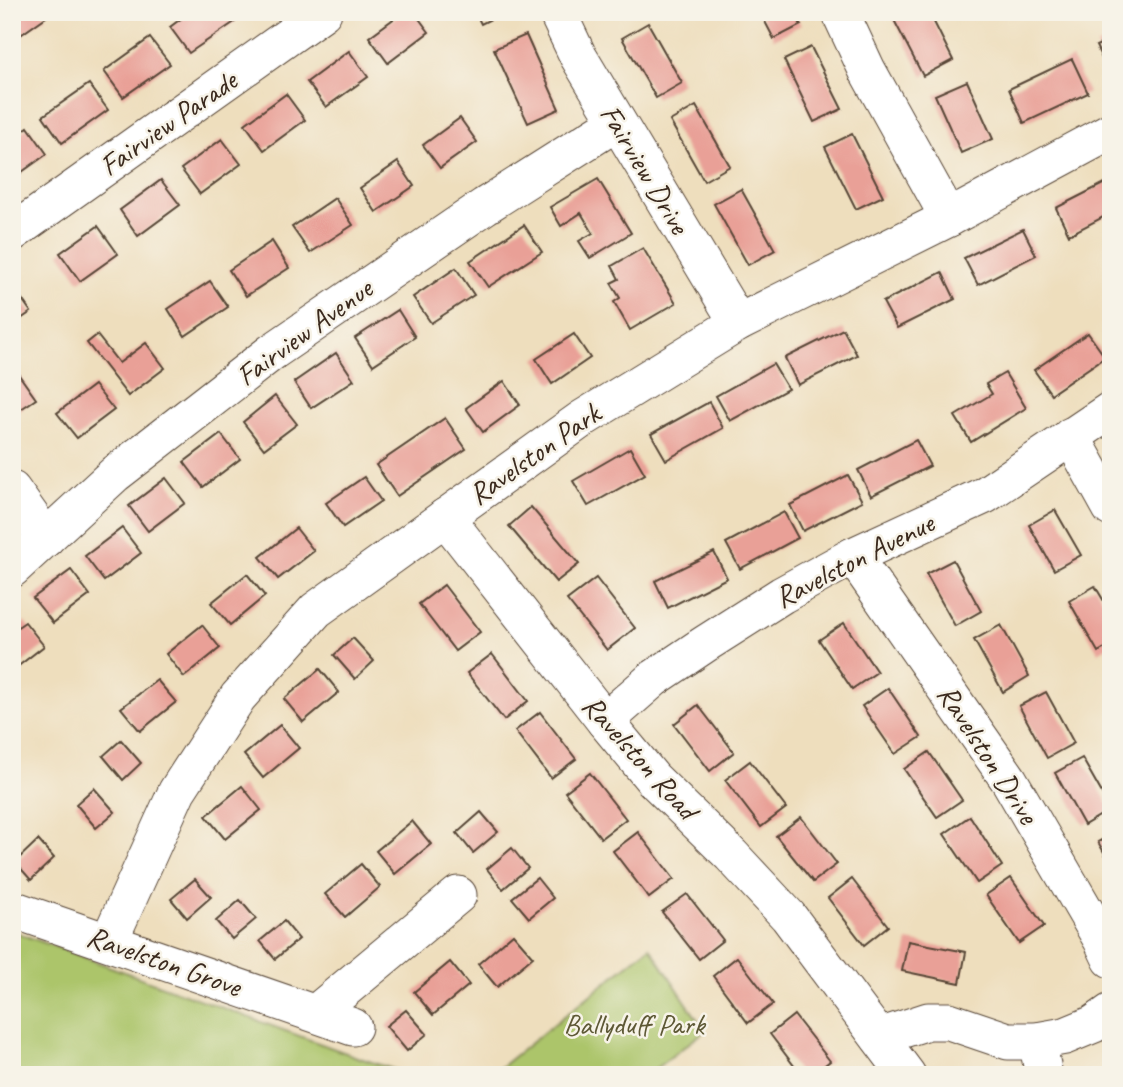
<svg xmlns="http://www.w3.org/2000/svg" width="1123" height="1087" font-family="Caveat,sans-serif">
	<style>
		.green { fill: #acc56a; stroke: #747844; stroke-width: 2 }
		.building { fill: #e9a097 }
		.lines { fill: none; stroke-linecap: round; stroke-linejoin: round }
		.minor-casing { stroke: #564536; stroke-width: 39 }
		.minor { stroke: #fff; stroke-width: 37 }
		.labels { text-anchor: middle; dominant-baseline: central; stroke-width: 5; stroke-linejoin: round; paint-order: stroke }
		.street-label { font-size: 30px; fill: #3b2a1e; stroke: #f7f3e8 }
		.park-label { font-size: 30px; fill: #5d5835; stroke: #f7f3e8 }
	</style>
	<rect width="100%" height="100%" fill="#f7f3e8"/>
	<filter id="ink" filterUnits="userSpaceOnUse"><feTurbulence type="fractalNoise" baseFrequency=".0143" numOctaves="2"/><feDisplacementMap in="SourceGraphic" scale="14" xChannelSelector="R" yChannelSelector="G"/><feConvolveMatrix kernelMatrix="1 2 1 2 8 2 1 2 1" color-interpolation-filters="sRGB"/></filter>
	<filter id="wash" filterUnits="userSpaceOnUse"><feTurbulence type="fractalNoise" baseFrequency=".00686" numOctaves="4" result="noise"/><feDisplacementMap in="SourceGraphic" scale="28" xChannelSelector="R" yChannelSelector="G"/><feGaussianBlur stdDeviation="1.57" result="paint"/><feColorMatrix in="noise" values="0 0 0 0 0 0 0 0 0 0 0 0 0 0 0 0 0 1.4 0 .05"/><feComposite in="paint" operator="in"/></filter>
	<g filter="url(#wash)">
		<rect width="100%" height="100%" fill="#eedebd"/>
		<g class="green">
			<polygon points="12,931 357,1057 410,1075 12,1075"/>
			<polygon points="650,947 705,1031 647,1075 491,1075"/>
		</g>
		<g id="blocks">
			<g class="building">
				<polygon points="12,12 43,12 46,17 12,41"/>
				<polygon points="190,12 230,12 236,21 189,53 170,27"/>
				<polygon points="403,12 414,12 429,32 388,63 369,37"/>
				<polygon points="475,12 505,12 481,24"/>
				<polygon points="760,12 794,12 801,25 774,39"/>
				<polygon points="896,12 929,12 953,60 923,76 894,20 899,18"/>
				<polygon points="648,23 682,83 656,98 622,38"/>
				<polygon points="526,35 559,109 528,123 494,49"/>
				<polygon points="150,38 170,64 123,97 104,71"/>
				<polygon points="1111,39 1111,77 1096,46"/>
				<polygon points="811,47 842,109 814,122 784,60"/>
				<polygon points="349,51 368,77 326,107 307,82"/>
				<polygon points="1072,59 1088,93 1024,123 1009,89"/>
				<polygon points="967,81 993,139 961,153 935,95"/>
				<polygon points="89,84 108,110 62,143 43,116"/>
				<polygon points="286,94 305,120 264,150 245,124"/>
				<polygon points="696,106 730,166 704,181 670,121"/>
				<polygon points="460,118 477,142 440,168 423,145"/>
				<polygon points="28,127 47,154 12,179 12,139"/>
				<polygon points="852,134 883,196 856,209 825,147"/>
				<polygon points="222,139 241,164 200,194 181,169"/>
				<polygon points="398,162 414,186 376,212 360,188"/>
				<polygon points="598,179 631,233 590,258 579,241 593,233 581,213 561,226 550,207"/>
				<polygon points="161,180 180,205 138,236 120,210"/>
				<polygon points="1111,180 1111,213 1069,235 1056,208"/>
				<polygon points="741,189 775,250 748,265 714,204"/>
				<polygon points="335,198 353,225 310,253 292,227"/>
				<polygon points="524,225 542,252 488,287 470,261"/>
				<polygon points="98,226 118,254 80,281 60,253"/>
				<polygon points="1023,229 1036,255 978,285 964,258"/>
				<polygon points="272,241 289,268 246,296 229,270"/>
				<polygon points="643,248 676,303 630,330 614,302 620,298 611,283 619,279 612,266"/>
				<polygon points="456,268 474,295 431,323 413,297"/>
				<polygon points="942,272 955,299 897,328 883,302"/>
				<polygon points="210,281 228,307 185,336 168,309"/>
				<polygon points="12,285 31,312 12,325"/>
				<polygon points="398,310 415,337 373,365 355,338"/>
				<polygon points="843,329 857,355 798,385 785,358"/>
				<polygon points="1088,333 1105,357 1051,394 1034,370"/>
				<polygon points="574,334 590,358 552,384 536,359"/>
				<polygon points="97,335 119,363 146,343 165,368 128,396 87,343"/>
				<polygon points="336,353 354,380 311,408 294,382"/>
				<polygon points="773,364 788,389 730,421 716,396"/>
				<polygon points="12,365 36,399 12,415"/>
				<polygon points="1005,373 1026,408 971,442 955,416 992,394 986,384"/>
				<polygon points="504,381 520,405 483,432 466,408"/>
				<polygon points="94,385 114,410 77,438 57,413"/>
				<polygon points="275,396 297,424 264,449 243,422"/>
				<polygon points="709,402 723,428 666,460 651,434"/>
				<polygon points="445,418 466,449 397,496 376,465"/>
				<polygon points="221,434 240,459 203,487 184,462"/>
				<polygon points="916,440 930,466 871,496 858,470"/>
				<polygon points="630,448 645,474 588,506 573,481"/>
				<polygon points="848,475 862,501 803,531 790,505"/>
				<polygon points="364,477 381,501 343,527 326,503"/>
				<polygon points="166,478 185,503 148,531 129,506"/>
				<polygon points="531,507 579,564 556,582 509,526"/>
				<polygon points="1055,510 1081,555 1054,570 1029,525"/>
				<polygon points="784,512 798,538 740,569 726,543"/>
				<polygon points="122,528 141,553 104,581 85,556"/>
				<polygon points="296,528 314,551 278,579 260,557"/>
				<polygon points="714,552 727,578 668,608 655,581"/>
				<polygon points="953,560 981,611 955,626 926,574"/>
				<polygon points="71,570 90,595 53,623 33,598"/>
				<polygon points="247,574 265,596 230,625 211,603"/>
				<polygon points="596,578 635,628 607,650 567,600"/>
				<polygon points="444,585 480,632 455,651 419,604"/>
				<polygon points="1095,586 1111,613 1111,645 1098,652 1069,601"/>
				<polygon points="25,622 44,646 12,671 12,631"/>
				<polygon points="844,623 877,672 852,689 819,640"/>
				<polygon points="202,625 220,648 184,677 166,654"/>
				<polygon points="1001,625 1029,676 1003,692 974,640"/>
				<polygon points="353,638 374,661 355,679 334,655"/>
				<polygon points="492,654 528,701 504,720 467,673"/>
				<polygon points="320,669 339,692 303,722 284,699"/>
				<polygon points="157,680 176,702 140,731 121,708"/>
				<polygon points="888,688 921,737 895,754 862,706"/>
				<polygon points="1046,692 1074,743 1047,758 1019,706"/>
				<polygon points="698,705 734,752 710,771 674,724"/>
				<polygon points="540,712 576,759 551,778 515,731"/>
				<polygon points="280,725 299,748 263,778 244,755"/>
				<polygon points="121,740 141,763 123,780 103,756"/>
				<polygon points="929,752 962,800 937,817 904,769"/>
				<polygon points="1082,758 1111,809 1084,825 1055,773"/>
				<polygon points="750,761 786,808 761,827 725,780"/>
				<polygon points="590,773 626,819 601,838 565,792"/>
				<polygon points="242,786 261,810 225,839 206,816"/>
				<polygon points="94,788 115,812 96,828 76,804"/>
				<polygon points="481,812 498,832 473,853 457,833"/>
				<polygon points="970,816 1002,866 977,883 944,834"/>
				<polygon points="801,817 837,864 813,882 776,836"/>
				<polygon points="412,821 431,844 395,874 376,851"/>
				<polygon points="638,832 674,879 649,898 613,851"/>
				<polygon points="1111,835 1111,864 1098,842"/>
				<polygon points="38,840 54,858 31,880 15,862"/>
				<polygon points="512,848 528,868 503,889 487,869"/>
				<polygon points="361,864 380,887 345,917 325,894"/>
				<polygon points="537,878 553,898 529,918 512,898"/>
				<polygon points="1011,878 1044,926 1019,943 986,895"/>
				<polygon points="195,879 211,897 187,918 171,899"/>
				<polygon points="852,879 888,926 864,945 828,898"/>
				<polygon points="687,894 723,940 699,959 662,912"/>
				<polygon points="240,900 256,919 232,939 216,921"/>
				<polygon points="284,921 299,939 275,959 260,941"/>
				<polygon points="513,934 533,957 497,987 478,964"/>
				<polygon points="908,941 966,952 960,983 902,971"/>
				<polygon points="737,957 773,1004 748,1023 713,976"/>
				<polygon points="450,962 469,985 433,1015 414,992"/>
				<polygon points="406,1010 427,1034 407,1051 386,1026"/>
				<polygon points="794,1015 830,1061 812,1075 801,1075 770,1034"/>
			</g>
		</g>
	</g>
	<g filter="url(#ink)">
		<use href="#blocks" fill-opacity="0" stroke="#564536" stroke-width="2"/>
		<g class="lines">
			<g class="minor-casing">
				<g id="minor">
					<polyline points="557,12 578,56 738,323"/>
					<polyline points="840,12 867,70 949,218"/>
					<polyline points="12,233 323,12"/>
					<polyline points="1071,436 1111,508"/>
					<polyline points="12,490 46,538"/>
					<polyline points="445,517 605,721 653,779 731,855 788,916 907,1075"/>
					<polyline points="853,556 1009,780 1102,940 1111,959"/>
					<polyline points="12,569 115,474 272,352 485,206 617,122"/>
					<polyline points="605,721 653,679 705,644 782,595 853,556 985,495 1111,410"/>
					<polyline points="12,909 353,1027"/>
					<polyline points="109,941 177,791 238,697 316,610 582,419 738,323 949,218 1111,131"/>
					<polyline points="316,1013 458,895"/>
					<polyline points="879,1037 928,1021 949,1021 1008,1041 1037,1041 1065,1036 1094,1024 1111,1012"/>
					<polyline points="1037,1041 1044,1075"/>
				</g>
			</g>
			<use href="#minor" class="minor"/>
		</g>
	</g>
	<g class="labels">
		<g class="street-label">
			<text transform="translate(168 123) rotate(-35)">Fairview Parade</text>
			<text transform="translate(645 169) rotate(59)">Fairview Drive</text>
			<text transform="translate(304 332) rotate(-36)">Fairview Avenue</text>
			<text transform="translate(534 454) rotate(-35)">Ravelston Park</text>
			<text transform="translate(854 560) rotate(-27)">Ravelston Avenue</text>
			<text transform="translate(988 754) rotate(57)">Ravelston Drive</text>
			<text transform="translate(640 757) rotate(48)">Ravelston Road</text>
			<text transform="translate(164 961) rotate(19)">Ravelston Grove</text>
		</g>
		<g class="park-label">
			<text x="634" y="1024">Ballyduff Park</text>
		</g>
	</g>
	<rect width="1123" height="1087" fill="none" stroke="#f7f3e8" stroke-width="42"/>
</svg>
